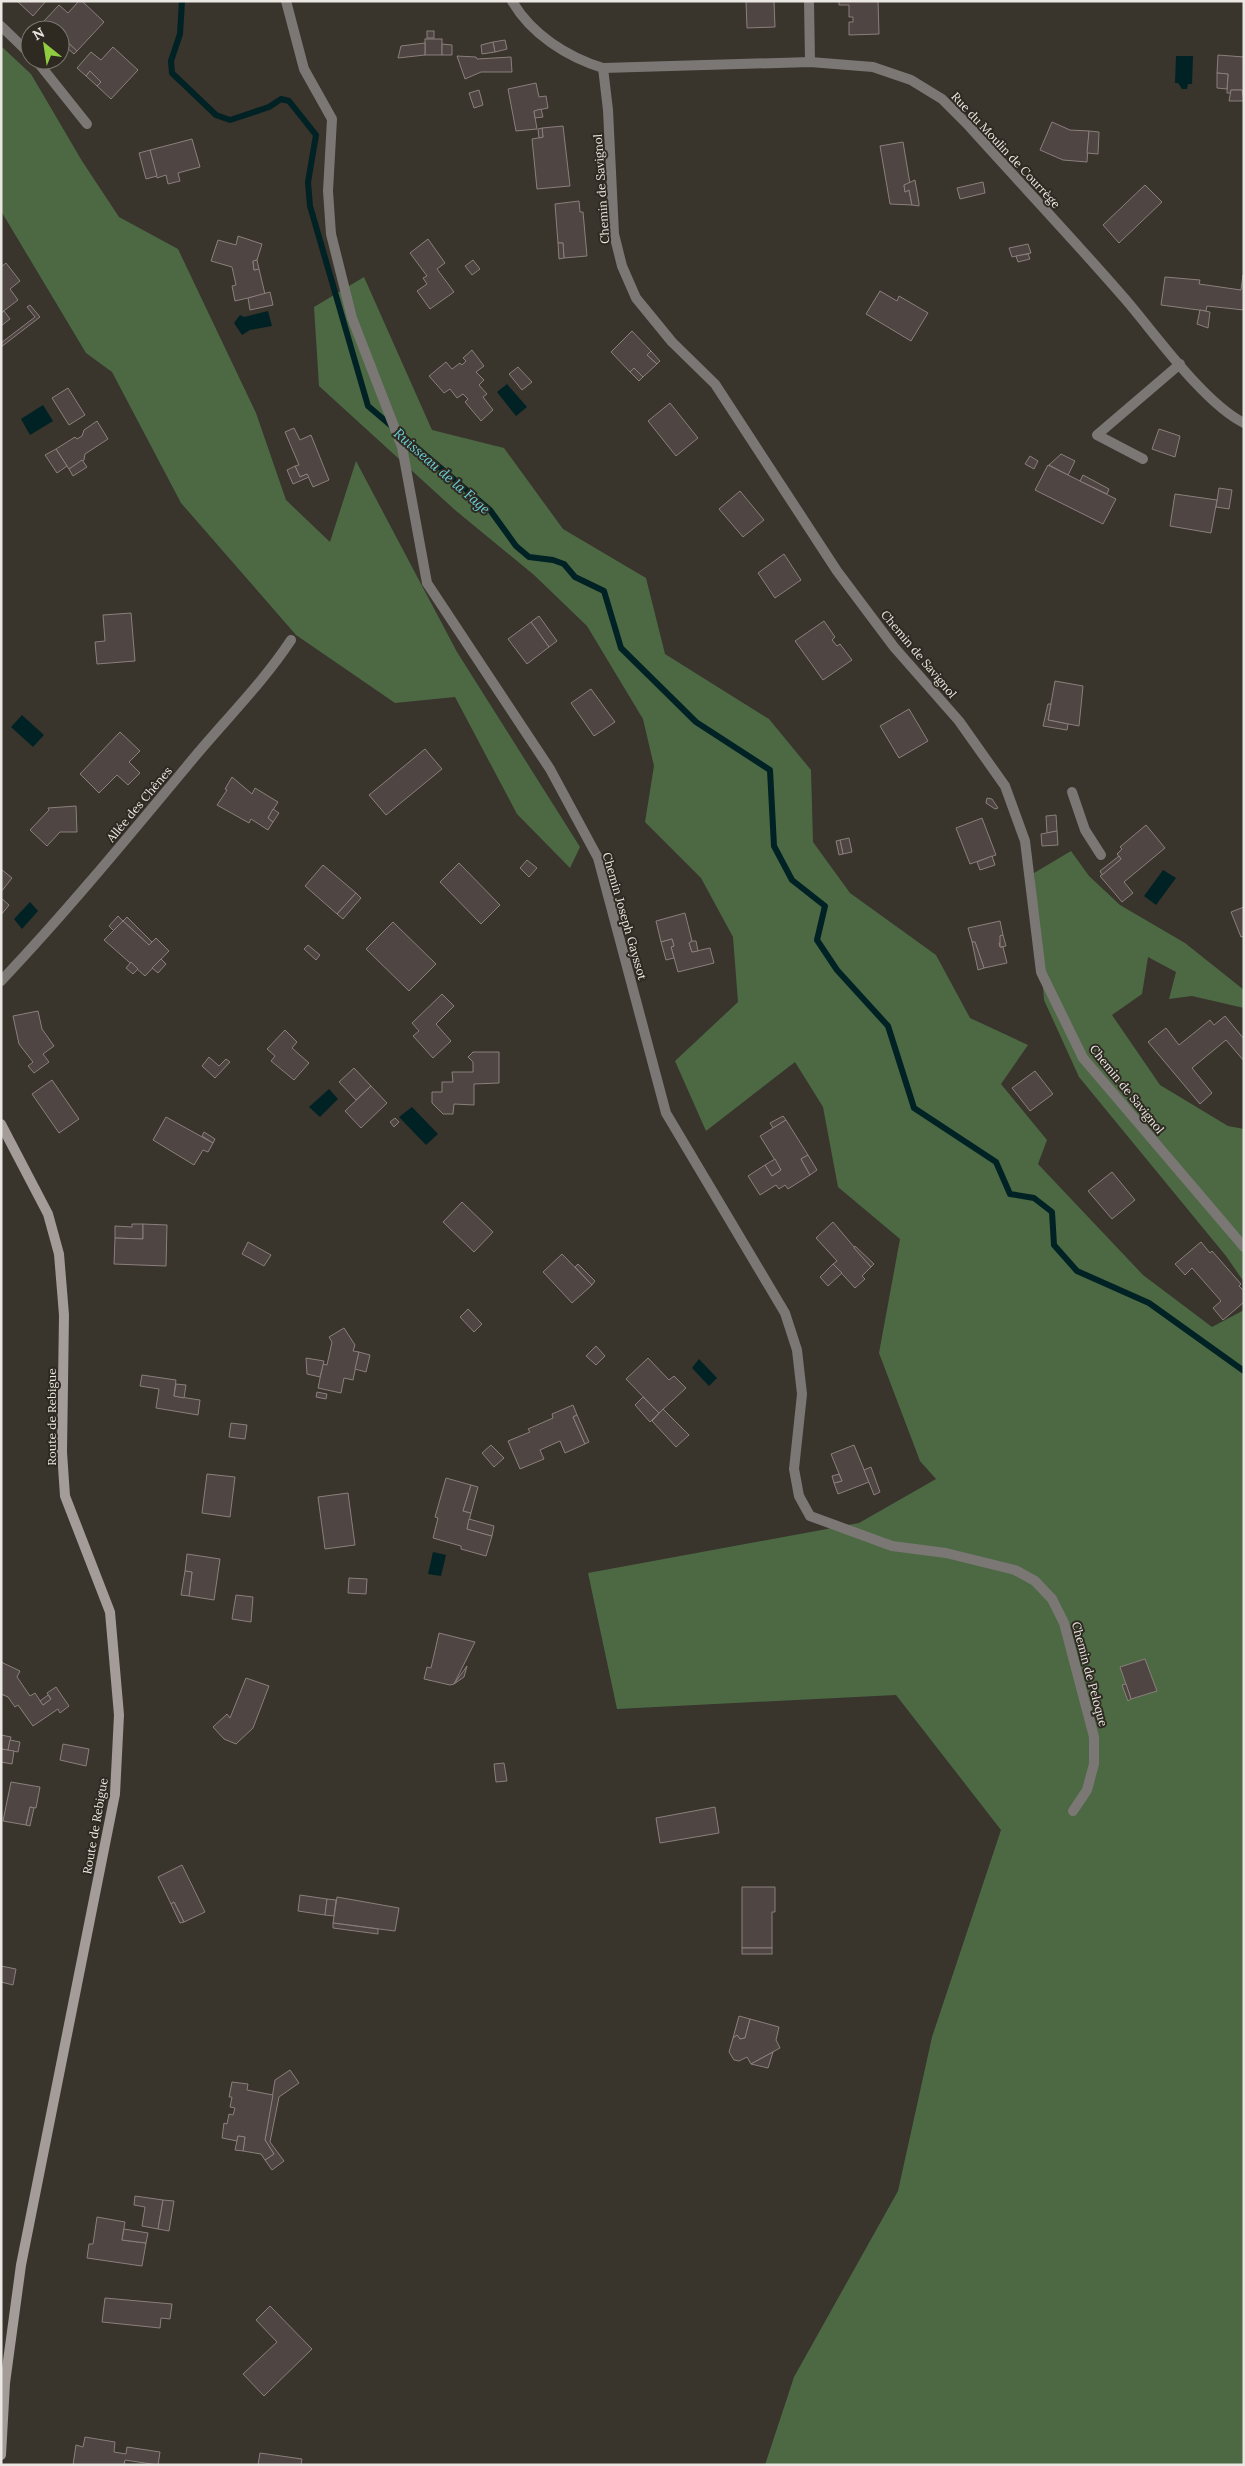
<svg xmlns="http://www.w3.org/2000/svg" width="1245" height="2466" font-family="Lora,serif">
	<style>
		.forest { fill: #4c6944 }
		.water { fill: #002225 }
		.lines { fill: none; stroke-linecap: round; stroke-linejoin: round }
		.stream { stroke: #002225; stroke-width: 6 }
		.building { fill: #4f4542; stroke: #8b7f7c }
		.street { stroke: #7b7774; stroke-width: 10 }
		.secondary { stroke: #a39c98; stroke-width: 10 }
		.labels { text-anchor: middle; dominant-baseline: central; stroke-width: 4; stroke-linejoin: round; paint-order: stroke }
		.street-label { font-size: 12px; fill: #ebe8e3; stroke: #2e2a22 }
		.water-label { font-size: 14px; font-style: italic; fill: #6ad2d8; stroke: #2e2a22 }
	</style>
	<rect width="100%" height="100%" fill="#39342c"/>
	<g class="forest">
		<polygon points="1,46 31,74 82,161 119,217 178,249 256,413 286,500 330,542 356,461 457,652 580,847 570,868 517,814 455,697 395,703 296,635 181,503 112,372 86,353 1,211"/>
		<polygon points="364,277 432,430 504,448 563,529 646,578 665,654 769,719 811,770 813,842 850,893 936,955 970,1018 1028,1045 1001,1084 1047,1140 1038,1164 1143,1275 1212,1327 1244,1310 1244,2465 765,2465 794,2377 898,2191 932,2037 1001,1830 896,1695 617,1709 588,1573 859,1523 936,1479 920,1461 879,1353 900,1239 838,1187 823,1107 795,1062 706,1131 675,1061 738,1002 733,937 701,878 645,822 654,766 643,719 587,626 534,575 455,510 319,386 314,307"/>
		<polygon points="1071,851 1089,876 1120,905 1185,943 1244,990 1244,1008 1192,996 1169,999 1176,972 1148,957 1142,994 1112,1015 1160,1085 1228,1126 1244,1129 1244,1282 1226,1256 1079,1077 1044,1000 1034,873"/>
	</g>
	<g class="water">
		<polygon points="1176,56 1193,56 1192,84 1188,84 1187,89 1182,89 1178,83 1175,83"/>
		<polygon points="268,311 272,326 250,330 242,335 234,323 240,315 244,317"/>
		<polygon points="507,384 527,407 516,416 497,392"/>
		<polygon points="43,405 53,421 30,435 21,419"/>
		<polygon points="22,715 44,735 33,747 11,727"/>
		<polygon points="1163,870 1176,878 1156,905 1144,896"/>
		<polygon points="30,902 38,911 22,929 14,919"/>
		<polygon points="329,1089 338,1099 320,1117 309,1107"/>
		<polygon points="412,1107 438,1134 426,1145 399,1117"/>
		<polygon points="699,1359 717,1378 709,1386 692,1368"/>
		<polygon points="433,1552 446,1555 441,1576 428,1574"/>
	</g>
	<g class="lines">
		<polyline class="stream" points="182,1 180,34 171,61 172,73 216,115 230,120 269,107 281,99 289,101 316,135 308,182 310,206 368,406 490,510 516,546 529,557 553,560 564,564 575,577 604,591 621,648 696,722 770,770 774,846 792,880 825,906 817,940 837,970 888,1026 914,1108 996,1162 1010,1194 1034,1198 1052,1212 1054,1245 1077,1271 1149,1303 1244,1371"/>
	</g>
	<g class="building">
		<polygon points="17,1 46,1 33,16"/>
		<polygon points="79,1 82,1 104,22 77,51 60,35 60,30 54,30 44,21 59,5 68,13"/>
		<polygon points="746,1 774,1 775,27 747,28"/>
		<polygon points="839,1 878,1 879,34 849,35 849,22 853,22 853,17 849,17 849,5 839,5"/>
		<rect x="427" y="31" width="7" height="7"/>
		<polygon points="61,36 77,51 74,54 60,42"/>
		<rect x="425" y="39" width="17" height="16"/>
		<polygon points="505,40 507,49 495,52 493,42"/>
		<polygon points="493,42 495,52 482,54 481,45"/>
		<polygon points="425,43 425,55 398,58 401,46"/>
		<polygon points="442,44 452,45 452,55 442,55"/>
		<polygon points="113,47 138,70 111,99 97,86 101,82 90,71 86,76 77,68 91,52 101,60"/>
		<polygon points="1218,55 1244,57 1244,93 1242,93 1242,90 1231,90 1231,93 1227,93 1228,74 1217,73"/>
		<polygon points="457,56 476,57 477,59 511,57 512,72 481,72 465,79"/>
		<polygon points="90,71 101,82 97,86 86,76"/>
		<polygon points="1217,73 1228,74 1227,89 1217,88"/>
		<polygon points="536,83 539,97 546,96 548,108 534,111 537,129 516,131 508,89"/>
		<polygon points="479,90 483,105 474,108 469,93"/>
		<polygon points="1231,90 1242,90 1244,101 1229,101"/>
		<polygon points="541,109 543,117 535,118 534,111"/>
		<polygon points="1052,122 1070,130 1089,131 1087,162 1063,160 1040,150"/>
		<polygon points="563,126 570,186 537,189 532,139 543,137 542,128"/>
		<polygon points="542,128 543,137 539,138 538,129"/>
		<polygon points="1089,131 1099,132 1098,154 1087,153"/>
		<polygon points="192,139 200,167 178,173 180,181 168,184 166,175 157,178 150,150"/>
		<polygon points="903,142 910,184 904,185 905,192 909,190 912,205 890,204 880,146"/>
		<polygon points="150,150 157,176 146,179 139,153"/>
		<polygon points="915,180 919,203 919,206 912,205 909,190 905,192 904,185"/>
		<polygon points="983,182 985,193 960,199 957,188"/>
		<polygon points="1145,185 1162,202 1119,243 1103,225"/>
		<polygon points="579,201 580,212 583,212 587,256 564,258 563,243 558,243 555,204"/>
		<polygon points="238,236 262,244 257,260 253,261 254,270 259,269 265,294 235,301 232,286 236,285 232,267 211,261 218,240 236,245"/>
		<polygon points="428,239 445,263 437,269 454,292 430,309 417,291 427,284 423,278 427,276 410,253"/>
		<polygon points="558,243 563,243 564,258 559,259"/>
		<polygon points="1028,244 1031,253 1012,257 1009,248"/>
		<polygon points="1028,254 1030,259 1018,262 1016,256"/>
		<polygon points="257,260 259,269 254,270 253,261"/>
		<polygon points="473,260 480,269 472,275 465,266"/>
		<polygon points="6,263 20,281 10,289 18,300 1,313 1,267"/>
		<polygon points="1243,275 1244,310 1207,306 1206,311 1161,305 1165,277 1200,280 1199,284 1241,290"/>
		<polygon points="880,291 897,301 899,296 928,313 911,341 866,314"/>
		<polygon points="270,292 273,305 250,310 248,298"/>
		<polygon points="30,305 40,317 1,347 1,343 35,317 27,307"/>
		<polygon points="1200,310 1210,312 1208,328 1197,324"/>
		<polygon points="4,311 10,319 1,326 1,313"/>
		<polygon points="632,331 651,351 647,355 657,364 643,377 634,368 630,372 611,352"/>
		<polygon points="472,350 484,366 476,372 484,380 479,385 487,394 483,397 493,410 481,421 465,402 468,399 463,394 457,398 450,389 444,393 429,376 446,362 452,369 460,363 462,365 466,361 463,358"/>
		<polygon points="651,351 660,361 657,364 647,355"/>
		<polygon points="518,367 532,382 522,390 509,374"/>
		<polygon points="634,368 643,377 639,381 630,372"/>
		<polygon points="68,388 85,415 69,425 52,398"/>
		<polygon points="670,403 698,438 676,456 648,421"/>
		<polygon points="97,421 108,439 85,454 84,460 69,469 56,449 75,437 77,439 82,436 84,430"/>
		<polygon points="294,428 300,440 311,435 329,480 313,487 307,474 300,477 295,466 299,465 285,432"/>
		<polygon points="1159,429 1180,436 1175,457 1152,449"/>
		<polygon points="56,449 67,466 57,473 45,455"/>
		<polygon points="1061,454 1075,461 1068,475 1049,465"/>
		<polygon points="1030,456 1038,461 1034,469 1025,464"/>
		<polygon points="82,460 87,467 73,476 69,469"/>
		<polygon points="1048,465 1116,499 1103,524 1035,490"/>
		<polygon points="295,466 300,477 307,474 309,477 293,484 287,470"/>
		<polygon points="1083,475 1109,489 1107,494 1080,481"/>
		<polygon points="1219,488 1232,490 1229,509 1216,507"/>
		<polygon points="740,491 764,520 743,537 719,509"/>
		<polygon points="1175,494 1217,500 1211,533 1170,526"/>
		<polygon points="784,554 801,580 775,598 758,573"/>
		<polygon points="131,613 135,661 97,664 95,642 105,641 103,615"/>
		<polygon points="539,616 557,641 549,647 531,622"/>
		<polygon points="824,621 835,637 832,640 837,646 840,644 852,660 823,680 795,641"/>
		<polygon points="531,622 549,647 527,664 508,639"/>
		<polygon points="1055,681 1083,686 1079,726 1048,720"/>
		<polygon points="591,689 615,722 594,736 571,703"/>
		<polygon points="1048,704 1051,704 1048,720 1068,724 1067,730 1043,726"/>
		<polygon points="909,709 928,741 899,758 880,726"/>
		<polygon points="120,732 140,751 129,762 140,773 128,785 117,775 99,793 80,774"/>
		<polygon points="425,749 442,769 386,815 369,795"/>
		<polygon points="232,777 252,794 255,788 278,802 268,818 273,822 268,830 251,819 249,823 217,805 227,790 225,789"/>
		<polygon points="987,798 992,799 998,808 995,809 986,803"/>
		<polygon points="76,806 77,832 60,832 47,846 30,830 49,810 48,808"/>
		<polygon points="273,809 279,813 273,822 268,818"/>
		<polygon points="1056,815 1057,831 1047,833 1046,816"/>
		<polygon points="982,818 996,855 970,864 956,828"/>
		<polygon points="1146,825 1165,848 1124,882 1133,893 1122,902 1100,876 1121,859 1117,854 1122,849 1120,847"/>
		<polygon points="1057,831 1058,845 1042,846 1041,834"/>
		<polygon points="849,838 852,852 843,854 840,840"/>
		<polygon points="840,840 843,854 839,855 836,841"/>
		<polygon points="992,856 995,865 980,870 977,862"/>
		<polygon points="1119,856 1121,859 1102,875 1100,871"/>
		<polygon points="527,860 537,868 529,877 520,868"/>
		<polygon points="459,863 500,905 481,924 440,882"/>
		<polygon points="323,865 356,893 337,914 305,886"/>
		<polygon points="1,869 12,878 1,892"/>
		<polygon points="356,893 361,898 343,919 337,914"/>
		<polygon points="1,898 9,905 1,915"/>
		<polygon points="1244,907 1244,936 1241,937 1231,912"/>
		<polygon points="685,913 692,941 689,943 692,952 710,948 714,963 678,972 671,947 674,946 672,939 661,942 656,921"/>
		<polygon points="118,916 123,921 114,931 109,926"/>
		<polygon points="127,917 152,942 149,945 123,921"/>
		<polygon points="123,921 149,945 156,938 169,951 145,976 104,940"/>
		<polygon points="1000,921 1003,935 1000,936 1002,942 999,943 1000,947 1003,947 1007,963 984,968 975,942 972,942 968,928"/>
		<polygon points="393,922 436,964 409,991 366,949"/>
		<polygon points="1003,935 1006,946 1000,947 1000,936"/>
		<polygon points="672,939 674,946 671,947 674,958 666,960 661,942"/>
		<polygon points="692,941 696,941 698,951 692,952 689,943"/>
		<polygon points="972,942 975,942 984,968 978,970"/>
		<polygon points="308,945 320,955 316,960 304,949"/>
		<polygon points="161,959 166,964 158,973 152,968"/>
		<polygon points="131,962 138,969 133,974 126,968"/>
		<polygon points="442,994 454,1006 436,1024 451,1041 433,1058 413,1036 419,1031 412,1023"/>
		<polygon points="38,1011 42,1029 54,1046 43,1054 49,1062 34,1073 28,1066 33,1062 19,1044 13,1016"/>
		<polygon points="1225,1016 1244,1039 1244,1061 1226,1040 1192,1068 1212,1093 1200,1104 1148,1042 1166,1028 1179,1045 1210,1020 1214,1025"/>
		<polygon points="285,1030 297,1042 292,1048 309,1063 294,1080 271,1061 275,1056 267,1049"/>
		<polygon points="473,1052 499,1052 499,1083 474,1084 474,1105 454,1104 453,1114 443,1114 432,1103 432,1092 442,1092 442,1082 453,1082 452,1072 473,1072 473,1062 468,1057"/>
		<polygon points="209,1057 219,1066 226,1059 230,1062 215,1078 202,1066"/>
		<polygon points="354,1068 371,1086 356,1100 339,1082"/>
		<polygon points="1035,1071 1053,1094 1030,1111 1012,1088"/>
		<polygon points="52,1080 79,1119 59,1133 32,1094"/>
		<polygon points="371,1086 387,1103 361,1128 345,1111"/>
		<polygon points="783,1116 786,1120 773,1128 770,1123"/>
		<polygon points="166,1117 213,1143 208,1152 203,1150 194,1165 153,1140"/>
		<polygon points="395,1118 399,1122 394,1127 390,1122"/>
		<polygon points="786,1120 808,1155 801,1159 810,1175 788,1189 785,1185 779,1189 776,1185 760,1195 748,1176 765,1165 772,1176 781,1170 760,1136"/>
		<polygon points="204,1132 215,1139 213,1143 202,1136"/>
		<polygon points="808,1155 817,1170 810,1175 801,1159"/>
		<polygon points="775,1159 781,1170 772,1176 765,1165"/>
		<polygon points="1112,1172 1135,1200 1112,1219 1088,1191"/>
		<polygon points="462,1202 493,1232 474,1252 443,1222"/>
		<polygon points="833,1222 871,1267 862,1276 865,1279 855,1288 833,1264 837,1261 816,1238"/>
		<polygon points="132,1224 143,1224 143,1239 115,1238 115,1226 132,1227"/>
		<polygon points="143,1224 167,1225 166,1266 114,1264 115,1238 143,1239"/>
		<polygon points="248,1242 271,1255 264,1266 242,1254"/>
		<polygon points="1201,1242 1210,1253 1212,1251 1241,1284 1239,1286 1244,1291 1244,1302 1223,1320 1213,1308 1221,1301 1192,1268 1185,1275 1175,1264"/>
		<polygon points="855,1246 874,1264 871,1267 854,1248"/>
		<polygon points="562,1254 592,1285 572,1303 543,1272"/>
		<polygon points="578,1264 595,1281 592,1285 575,1267"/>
		<polygon points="833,1264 842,1273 828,1286 820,1277"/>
		<polygon points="468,1309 482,1324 474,1332 460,1317"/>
		<polygon points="344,1328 355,1345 353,1351 359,1352 353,1380 344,1378 341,1393 318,1388 323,1364 327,1365 332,1342 329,1337"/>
		<polygon points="596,1346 605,1356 596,1365 586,1356"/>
		<polygon points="359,1352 370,1355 366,1372 355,1369"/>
		<polygon points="306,1358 324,1361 320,1377 307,1374"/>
		<polygon points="648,1358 669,1380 674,1376 686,1388 659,1413 626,1379"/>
		<polygon points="142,1375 176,1380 174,1396 200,1400 198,1415 156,1408 159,1389 140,1386"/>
		<polygon points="176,1384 186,1385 184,1398 174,1396"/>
		<polygon points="317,1392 327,1394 326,1399 316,1397"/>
		<polygon points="643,1397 659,1413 650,1422 635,1405"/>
		<polygon points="573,1405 577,1415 573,1417 585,1444 565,1453 560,1441 540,1450 544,1459 520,1469 508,1441 530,1432 528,1429 553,1418 552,1414"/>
		<polygon points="663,1409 689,1435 676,1447 652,1421"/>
		<polygon points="577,1415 589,1442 585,1444 573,1417"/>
		<polygon points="231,1423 247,1425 245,1439 229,1437"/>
		<polygon points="491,1445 504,1458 494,1467 482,1453"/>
		<polygon points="854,1445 869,1482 838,1494 834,1483 842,1481 831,1454"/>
		<polygon points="871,1467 880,1492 874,1495 864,1470"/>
		<polygon points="207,1474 235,1477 230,1517 202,1513"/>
		<polygon points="839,1474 842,1481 834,1483 832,1476"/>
		<polygon points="446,1478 471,1485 463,1511 471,1513 467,1529 492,1536 486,1556 461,1549 461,1546 433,1538 438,1518 435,1517"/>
		<polygon points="471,1485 478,1487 471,1513 463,1511"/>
		<polygon points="348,1493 355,1545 325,1549 318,1497"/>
		<polygon points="469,1519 494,1526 492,1536 467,1529"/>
		<polygon points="187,1554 220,1559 214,1600 189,1596 192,1572 185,1571"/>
		<polygon points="185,1571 192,1572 189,1596 181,1595"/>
		<polygon points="349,1578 367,1579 366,1594 348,1593"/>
		<polygon points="236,1595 253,1597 251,1622 232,1619"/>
		<polygon points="439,1633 475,1642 454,1684 450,1685 424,1679 427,1667 431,1668"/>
		<polygon points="1145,1659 1157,1691 1131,1699 1120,1667"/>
		<polygon points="1,1662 20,1671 17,1677 30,1696 35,1693 43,1705 51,1699 47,1693 56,1687 69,1706 60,1713 58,1709 33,1726 18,1705 15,1707 8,1697 1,1694"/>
		<polygon points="467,1666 464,1677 454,1684"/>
		<polygon points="246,1678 269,1686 253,1728 236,1744 224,1739 213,1727 227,1714 230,1718"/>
		<polygon points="1126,1684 1131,1699 1128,1701 1122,1685"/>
		<polygon points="48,1695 51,1699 43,1705 40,1701"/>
		<polygon points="1,1735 11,1737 8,1750 1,1749"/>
		<polygon points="10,1740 20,1742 18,1752 8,1750"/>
		<polygon points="63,1744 89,1749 86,1766 60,1760"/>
		<polygon points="1,1749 14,1751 12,1764 1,1762"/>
		<polygon points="504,1763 507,1781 496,1782 494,1764"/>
		<polygon points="11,1782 40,1787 36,1808 30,1807 26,1825 3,1821"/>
		<polygon points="30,1807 34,1808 30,1826 26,1825"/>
		<polygon points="715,1807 719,1833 660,1843 656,1818"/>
		<polygon points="182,1865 205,1912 184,1922 174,1902 171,1904 158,1877"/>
		<polygon points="742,1887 775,1887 775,1912 772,1912 772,1948 742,1948"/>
		<polygon points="300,1895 327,1899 325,1915 298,1911"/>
		<polygon points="337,1897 399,1908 395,1931 333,1923"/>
		<polygon points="327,1899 336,1900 334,1916 325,1915"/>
		<polygon points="174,1902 184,1922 180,1923 171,1904"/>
		<polygon points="333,1923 378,1929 378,1934 333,1928"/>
		<rect x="742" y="1948" width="30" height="6"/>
		<polygon points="1,1966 16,1969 13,1985 1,1982"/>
		<polygon points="739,2016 750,2019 745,2038 740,2039 737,2035 733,2038"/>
		<polygon points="750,2019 779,2027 776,2040 780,2048 751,2064 747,2057 739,2061 734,2060 729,2052 733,2038 737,2035 740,2039 745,2038"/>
		<polygon points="773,2052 768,2068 751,2064"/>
		<polygon points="290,2070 299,2083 279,2097 270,2142 284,2161 272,2170 265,2160 274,2154 265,2140 275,2080"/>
		<polygon points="232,2082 248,2084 247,2090 273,2095 265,2140 274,2154 265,2160 261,2154 243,2151 245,2137 238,2136 237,2141 222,2138 224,2123 227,2124 229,2114 233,2115 235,2108 230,2107 232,2097 229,2097"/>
		<polygon points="238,2136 245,2137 243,2151 235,2150"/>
		<polygon points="135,2196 163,2200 158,2229 142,2226 145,2207 134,2205"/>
		<polygon points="163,2200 174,2201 169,2231 158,2229"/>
		<polygon points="97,2217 125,2222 122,2240 146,2243 142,2266 87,2258 89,2244 93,2244"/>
		<polygon points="124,2229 148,2233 146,2243 122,2240"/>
		<polygon points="105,2298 172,2304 170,2319 161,2318 160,2328 102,2322"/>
		<polygon points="270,2306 312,2349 264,2396 243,2374 277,2342 256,2320"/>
		<polygon points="85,2437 115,2442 114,2452 126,2454 127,2447 160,2452 158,2465 125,2460 124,2465 73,2465 76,2445 83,2447"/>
		<polygon points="260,2453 302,2459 301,2465 258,2465"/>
	</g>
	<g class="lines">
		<g class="street">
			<polyline points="286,1 304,69 332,119 328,191 331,234 352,318 402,447 427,583 550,769 598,858 666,1113 785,1313 797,1350 802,1394 794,1469 799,1496 810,1516 892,1546 946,1553 1015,1570 1035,1581 1052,1599 1064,1623 1094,1737 1094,1764 1087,1790 1073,1811"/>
			<path d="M512 1C531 34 567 57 603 68L810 62 873 67 911 80 942 99 967 124C1020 183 1074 240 1126 300 1156 335 1204 403 1244 423"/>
			<polyline points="809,1 810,62"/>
			<polyline points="1,26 30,54"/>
			<polyline points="36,60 87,124"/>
			<polyline points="603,68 608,110 614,234 622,266 636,298 672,342 715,384 837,571 894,647 959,721 1005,786 1025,841 1041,972 1083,1058 1244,1247"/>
			<polyline points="1143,459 1097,435 1180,364"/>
			<polyline points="1072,792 1085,830 1101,855"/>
			<path d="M1 981C70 908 133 831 197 754 229 716 264 681 291 640"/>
		</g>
		<polyline class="secondary" points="1,1124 48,1214 59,1254 64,1315 62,1452 65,1496 110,1612 119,1715 115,1794 21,2265 5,2383 1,2455"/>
	</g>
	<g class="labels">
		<g class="street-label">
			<text transform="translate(1006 150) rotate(47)">Rue du Moulin de Courrège</text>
			<text transform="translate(601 189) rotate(-94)">Chemin de Savignol</text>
			<text transform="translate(919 654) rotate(50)">Chemin de Savignol</text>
			<text transform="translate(139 804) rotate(-50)">Allée des Chênes</text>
			<text transform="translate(625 916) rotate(74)">Chemin Joseph Gayssot</text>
			<text transform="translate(1127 1089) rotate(51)">Chemin de Savignol</text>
			<text transform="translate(51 1417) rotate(-90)">Route de Rebigue</text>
			<text transform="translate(1090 1674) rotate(75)">Chemin de Peloque</text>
			<text transform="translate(95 1826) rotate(-80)">Route de Rebigue</text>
		</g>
		<g class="water-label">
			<text transform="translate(442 471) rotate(41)">Ruisseau de la Fage</text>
		</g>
	</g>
	<rect width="1245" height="2466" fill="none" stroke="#ebe8e3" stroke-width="5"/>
	<g transform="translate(45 45) rotate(330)"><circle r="24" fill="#2e2a22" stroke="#7a766f"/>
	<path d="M0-4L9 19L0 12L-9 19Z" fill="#91cd40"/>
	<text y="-8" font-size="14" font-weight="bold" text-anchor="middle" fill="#ebe8e3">N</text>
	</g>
</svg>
